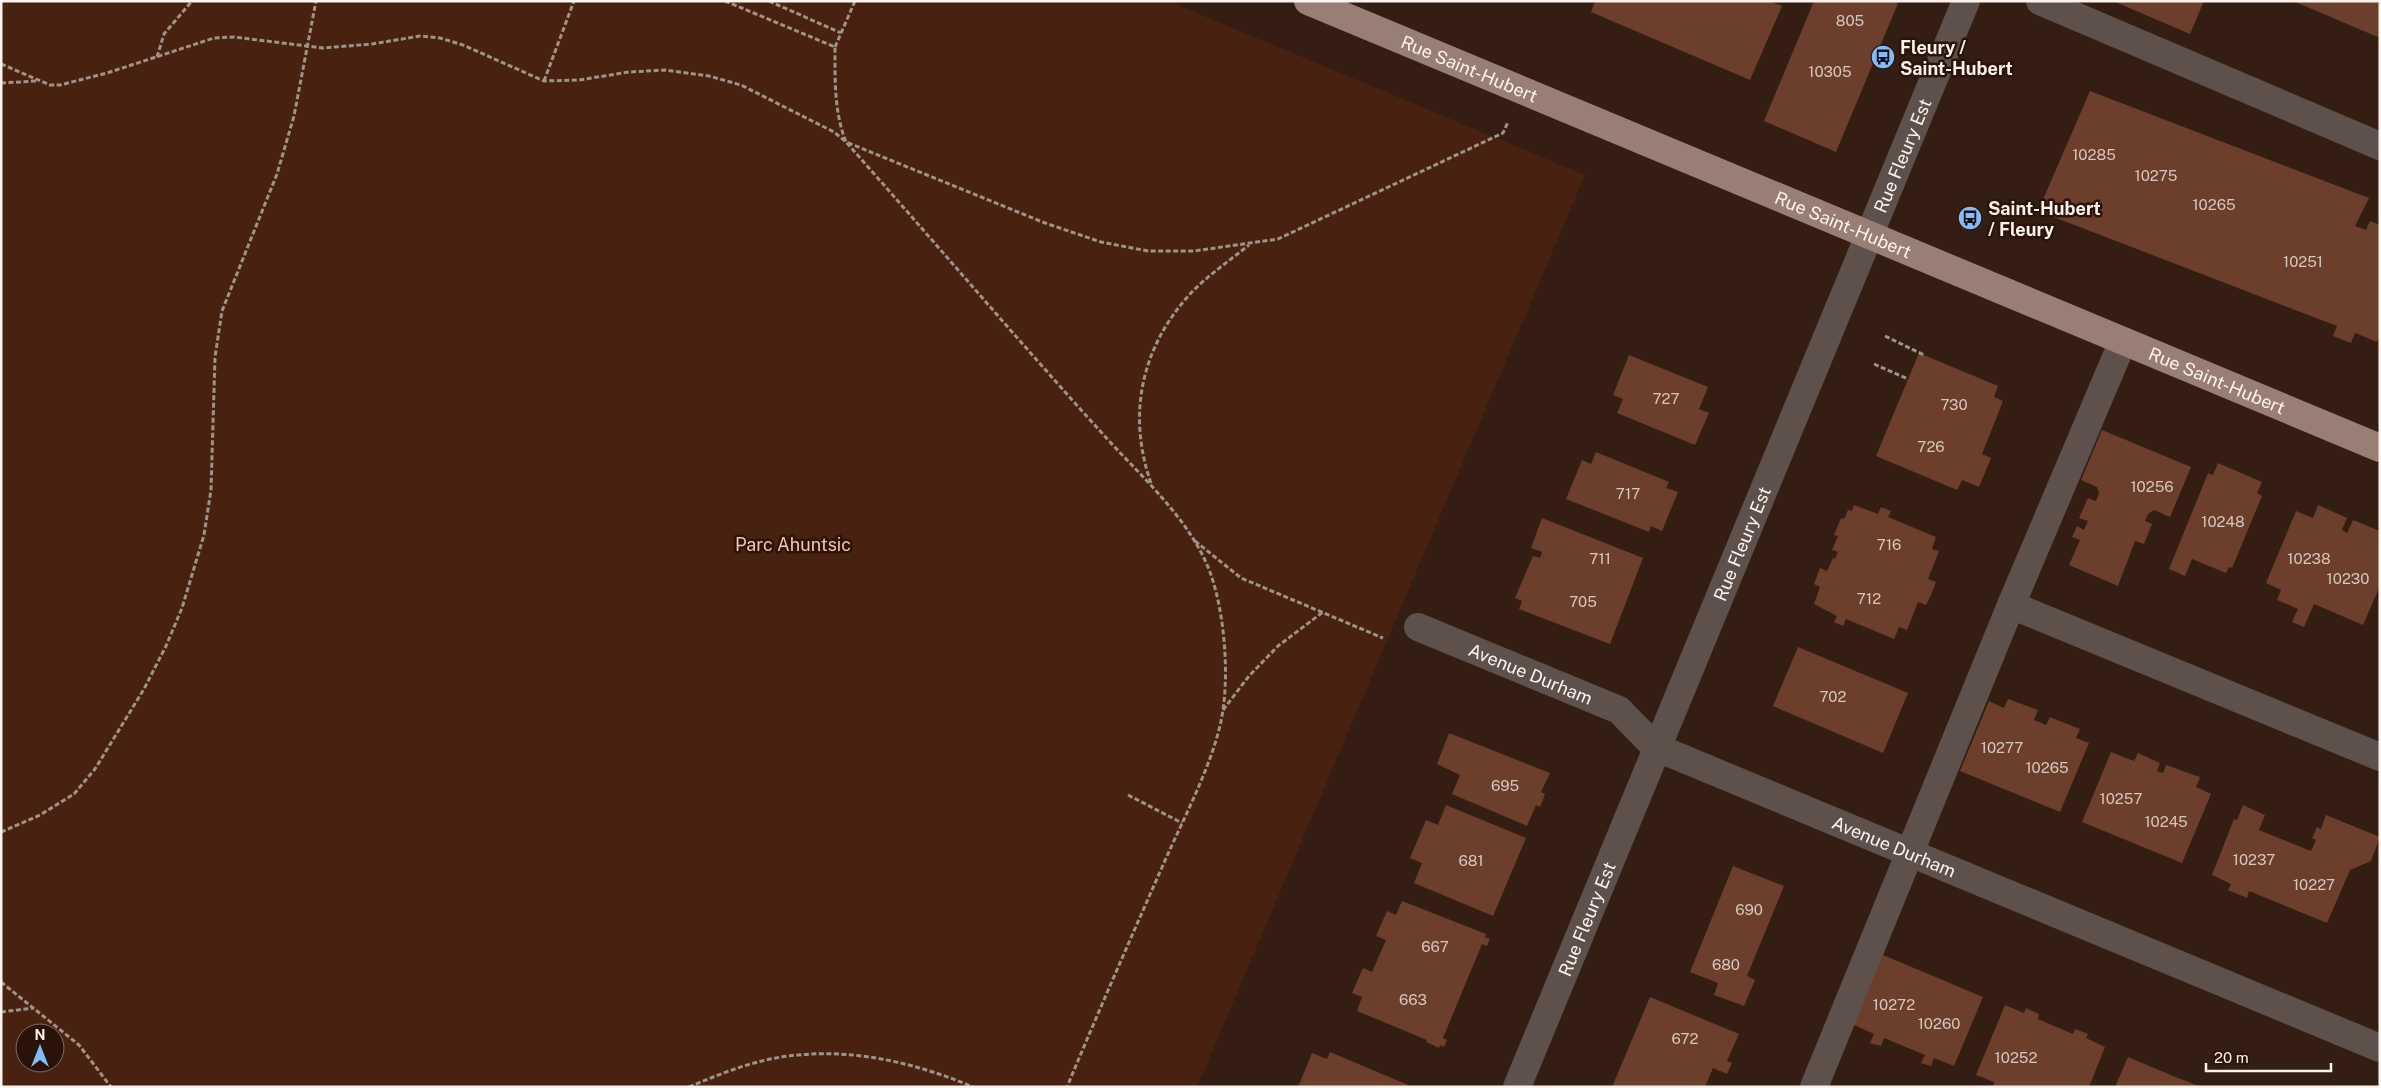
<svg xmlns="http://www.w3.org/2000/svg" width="2381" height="1088" font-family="'Public Sans',sans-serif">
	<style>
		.green { fill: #492110; fill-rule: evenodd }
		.building { fill: #6b3f2b }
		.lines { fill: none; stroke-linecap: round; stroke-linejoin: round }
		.path { stroke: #a09189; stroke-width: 3; stroke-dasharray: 5 2.5; stroke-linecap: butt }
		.minor { stroke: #5e514c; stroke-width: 28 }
		.major { stroke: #987e74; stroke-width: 28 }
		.labels { text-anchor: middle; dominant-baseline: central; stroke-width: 5; stroke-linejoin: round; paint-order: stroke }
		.number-label { font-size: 15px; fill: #d8c6bd }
		.poi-label { font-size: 18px; font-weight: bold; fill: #fdf3ee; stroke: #2a1309; text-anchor: start }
		.street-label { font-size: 18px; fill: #fdf3ee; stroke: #2a1309 }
		.park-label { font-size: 18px; fill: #ffc1a8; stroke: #2a1309 }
	</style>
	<rect width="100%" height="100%" fill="#341d12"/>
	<path class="green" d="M1 1H1168L1585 175 1197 1087H1ZM25 1033H55V1063H25Z"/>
	<g class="building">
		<polygon points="1595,1 1770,1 1782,6 1750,80 1591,12"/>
		<polygon points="1814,1 1899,1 1836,152 1764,121"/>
		<polygon points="2113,1 2204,1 2190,34"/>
		<polygon points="2293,1 2380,1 2380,38 2326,15"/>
		<polygon points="2090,91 2369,198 2355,226 2366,230 2370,221 2380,225 2380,336 2377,342 2355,333 2351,343 2333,336 2337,326 2038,211"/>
		<polygon points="1919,353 1998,386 1994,397 2003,401 1982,454 1991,458 1979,487 1962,480 1957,490 1876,456"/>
		<polygon points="1629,355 1708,387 1699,409 1709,413 1695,445 1617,413 1623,399 1613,395"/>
		<polygon points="2102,430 2191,467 2170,517 2154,510 2148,514 2145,521 2152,524 2144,544 2135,541 2118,586 2069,565 2080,540 2072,537 2077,526 2084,530 2088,521 2079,518 2088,498 2096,501 2099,493 2097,487 2081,480"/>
		<polygon points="1596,452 1669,482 1666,488 1678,492 1662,531 1651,526 1649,532 1566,499 1582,460 1591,464"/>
		<polygon points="2218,463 2262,482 2257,493 2262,496 2232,568 2229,567 2226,573 2192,559 2185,576 2169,569 2208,473 2213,475"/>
		<polygon points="1854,505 1878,514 1881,507 1891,511 1888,517 1936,537 1932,549 1939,551 1928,579 1936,582 1931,595 1926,605 1918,602 1907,630 1899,627 1894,639 1846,619 1843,626 1834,622 1837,616 1814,604 1820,587 1814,584 1820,568 1827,571 1833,558 1835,559 1838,552 1832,550 1838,536 1834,535 1841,518 1844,519 1848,510 1852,511"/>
		<polygon points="2318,505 2347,518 2342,530 2347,533 2353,520 2380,531 2378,545 2380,546 2380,586 2363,625 2314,604 2304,627 2292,622 2298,609 2277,600 2281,590 2266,583 2296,511 2313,518"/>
		<polygon points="1542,518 1643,558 1610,644 1519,609 1522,601 1515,598 1533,556 1540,558 1542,552 1531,548"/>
		<polygon points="1798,647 1908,693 1883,753 1773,706"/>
		<polygon points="2008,699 2038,710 2034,720 2046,725 2050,717 2080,729 2076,738 2089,743 2060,812 1960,771 1989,701 2004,708"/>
		<polygon points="1449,733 1550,773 1541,792 1545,794 1540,807 1536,805 1527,826 1452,794 1460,775 1437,764"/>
		<polygon points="2111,752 2134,761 2138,753 2160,763 2157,771 2163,773 2166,765 2200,777 2196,787 2211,794 2182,863 2082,822"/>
		<polygon points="1446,805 1526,838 1493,916 1414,883 1422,863 1410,858 1426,820 1438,825"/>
		<polygon points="2243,805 2265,815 2259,830 2311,851 2316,840 2312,838 2317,827 2321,829 2326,815 2380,837 2371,861 2350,870 2327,923 2249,891 2247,898 2228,890 2231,884 2212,875 2234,819 2237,820"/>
		<polygon points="1733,866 1784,886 1747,976 1755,980 1744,1006 1714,995 1718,983 1690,972"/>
		<polygon points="1402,901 1486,934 1485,937 1490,939 1487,946 1482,944 1443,1038 1447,1040 1444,1047 1440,1045 1439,1048 1426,1042 1427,1040 1357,1011 1362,997 1352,993 1363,968 1372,972 1386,940 1376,936 1387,911 1396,915"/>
		<polygon points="1883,955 1983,997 1954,1066 1934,1058 1931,1066 1921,1063 1925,1055 1884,1038 1881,1046 1870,1043 1874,1034 1854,1025"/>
		<polygon points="1650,997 1739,1034 1727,1061 1732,1063 1727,1074 1713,1068 1705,1087 1612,1087"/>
		<polygon points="2005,1005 2024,1013 2026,1008 2039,1014 2038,1019 2073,1034 2075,1029 2088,1034 2086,1038 2105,1047 2089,1087 1993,1087 1994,1082 1976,1075"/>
		<polygon points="1330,1052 1413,1087 1298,1087 1312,1053 1327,1059"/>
		<polygon points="2128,1057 2178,1078 2202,1087 2115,1087"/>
	</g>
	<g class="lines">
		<g class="path">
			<path d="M725 1 835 47C835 79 834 112 846 142L1045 223 1101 242 1148 251H1194L1278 239 1503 133 1508 122"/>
			<polyline points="769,1 841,33"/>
			<polyline points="835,47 855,1"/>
			<polyline points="157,57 164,34 192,1"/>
			<path d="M1 64 50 85H60L107 73 214 38 234 37 323 48 372 44 420 36 440 38 463 45 544 81 579 80 629 72 665 70 709 76 741 85 834 132 846 142C932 239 1015 337 1101 432 1139 475 1189 517 1210 572 1225 613 1230 679 1221 721 1212 764 1185 816 1167 856 1133 933 1099 1010 1067 1087"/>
			<polyline points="544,81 574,1"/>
			<polyline points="1,83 37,81"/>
			<polyline points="1885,336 1924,355"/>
			<polyline points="1874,364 1908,379"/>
			<path d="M1151 483C1127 415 1141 348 1190 294 1207 276 1229 261 1249 245"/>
			<polyline points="1195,541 1241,578 1383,638"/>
			<polyline points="1223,710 1249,676 1278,646 1323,612"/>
			<polyline points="1128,795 1182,823"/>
			<polyline points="1,832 40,815 74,794 95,769 144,689 166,646 182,608 204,535 211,490 215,357 222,311 277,174 294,116 316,1"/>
			<polyline points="1,982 79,1045 111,1087"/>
			<polyline points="1,1012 34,1008"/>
			<path d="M689 1087C724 1072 760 1058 798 1055 857 1049 919 1064 973 1087"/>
		</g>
		<g class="minor">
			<polyline points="2040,1 2380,146"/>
			<polyline points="2011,605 2380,757"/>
			<path id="s1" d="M1418 627 1619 710 1655 747 2380 1048"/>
			<path id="s2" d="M1517 1087 1966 1"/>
			<polyline points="1814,1087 2011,605 2123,341"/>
		</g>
		<path class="major" id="s3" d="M1308 1 2380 448"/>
	</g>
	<defs>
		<g id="bus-disc" transform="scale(1.25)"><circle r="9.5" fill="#86bbfb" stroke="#2a1309"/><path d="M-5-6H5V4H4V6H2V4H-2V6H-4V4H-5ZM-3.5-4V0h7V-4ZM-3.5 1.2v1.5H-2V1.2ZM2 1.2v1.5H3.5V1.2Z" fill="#111"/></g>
	</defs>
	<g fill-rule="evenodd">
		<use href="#bus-disc" x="1883" y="57"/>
		<use href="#bus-disc" x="1970" y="218"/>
	</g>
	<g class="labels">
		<g class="number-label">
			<text x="1850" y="20">805</text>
			<text x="1830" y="71">10305</text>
			<text x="2094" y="154">10285</text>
			<text x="2156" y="175">10275</text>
			<text x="2214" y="204">10265</text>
			<text x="2303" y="261">10251</text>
			<text x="1666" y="398">727</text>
			<text x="1954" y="404">730</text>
			<text x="1931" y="446">726</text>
			<text x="2152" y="486">10256</text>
			<text x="1628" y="493">717</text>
			<text x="2223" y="521">10248</text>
			<text x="1889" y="544">716</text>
			<text x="1600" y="558">711</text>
			<text x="2309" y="558">10238</text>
			<text x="2348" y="578">10230</text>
			<text x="1869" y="598">712</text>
			<text x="1583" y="601">705</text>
			<text x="1833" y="696">702</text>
			<text x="2002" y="747">10277</text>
			<text x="2047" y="767">10265</text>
			<text x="1505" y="785">695</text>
			<text x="2121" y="798">10257</text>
			<text x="2166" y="821">10245</text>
			<text x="2254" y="859">10237</text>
			<text x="1471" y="860">681</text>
			<text x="2314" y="884">10227</text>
			<text x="1749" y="909">690</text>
			<text x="1435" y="946">667</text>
			<text x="1726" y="964">680</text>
			<text x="1413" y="999">663</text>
			<text x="1894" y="1004">10272</text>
			<text x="1939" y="1023">10260</text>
			<text x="1685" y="1038">672</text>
			<text x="2016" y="1057">10252</text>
		</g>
		<g class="poi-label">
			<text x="1900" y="47">Fleury /<tspan x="1900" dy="21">Saint-Hubert</tspan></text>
			<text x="1988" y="208">Saint-Hubert<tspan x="1988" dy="21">/ Fleury</tspan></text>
		</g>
		<g class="street-label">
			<text stroke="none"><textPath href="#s3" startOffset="175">Rue Saint-Hubert</textPath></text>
			<text stroke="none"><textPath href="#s2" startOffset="1008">Rue Fleury Est</textPath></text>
			<text stroke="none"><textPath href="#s3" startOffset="580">Rue Saint-Hubert</textPath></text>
			<text stroke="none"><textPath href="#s3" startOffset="985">Rue Saint-Hubert</textPath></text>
			<text stroke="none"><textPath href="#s2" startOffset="588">Rue Fleury Est</textPath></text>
			<text stroke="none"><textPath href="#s1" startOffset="122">Avenue Durham</textPath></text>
			<text stroke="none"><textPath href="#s1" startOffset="528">Avenue Durham</textPath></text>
			<text stroke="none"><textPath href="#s2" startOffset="182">Rue Fleury Est</textPath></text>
		</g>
		<g class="park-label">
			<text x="793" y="544">Parc Ahuntsic</text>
		</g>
	</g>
	<rect width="2381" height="1088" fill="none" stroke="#fdf3ee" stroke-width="5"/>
	<g transform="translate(40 1048)"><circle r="24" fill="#2a1309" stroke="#7e6d65"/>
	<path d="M0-4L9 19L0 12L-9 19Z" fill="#86bbfb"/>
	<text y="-8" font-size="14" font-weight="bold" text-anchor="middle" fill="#fdf3ee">N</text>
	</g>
	<path d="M2206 1063v8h125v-8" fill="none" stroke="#fdf3ee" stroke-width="2.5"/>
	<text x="2214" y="1063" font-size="15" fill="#fdf3ee" stroke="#2a1309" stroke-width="4" paint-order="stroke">20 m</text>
</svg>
